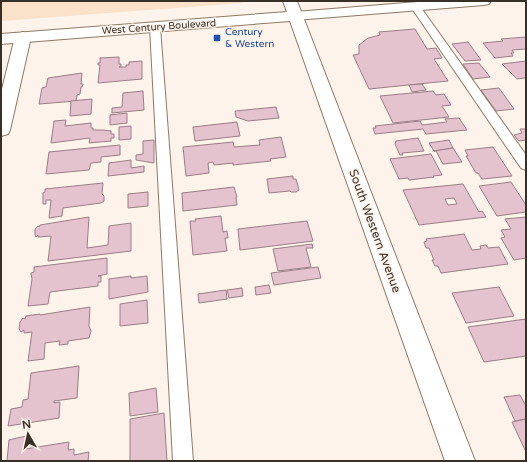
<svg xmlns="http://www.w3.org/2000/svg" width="527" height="462" font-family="'Varela Round',sans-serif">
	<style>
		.green { fill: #fae1ca }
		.building { fill: #e4c3cf; stroke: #9b7d87; fill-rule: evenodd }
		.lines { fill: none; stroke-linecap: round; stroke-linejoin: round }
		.service-casing { stroke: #8e7965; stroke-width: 2 }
		.minor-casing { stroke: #8e7965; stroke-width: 2 }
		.secondary-casing { stroke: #8e7965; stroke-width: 2 }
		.primary-casing { stroke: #8e7965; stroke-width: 2 }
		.service { fill: #fff; fill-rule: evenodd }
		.minor { fill: #fff; fill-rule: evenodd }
		.secondary { fill: #fff; fill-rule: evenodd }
		.primary { fill: #fff; fill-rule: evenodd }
		.transit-dot { fill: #1a4fb4; stroke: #fdf3ea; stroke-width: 1.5 }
		.labels { text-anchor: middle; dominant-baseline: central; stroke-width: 3; stroke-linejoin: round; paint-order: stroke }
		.far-street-label { font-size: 10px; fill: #382f26; stroke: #fdf3ea }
		.far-transit-label { font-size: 10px; fill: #164399; stroke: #fdf3ea; text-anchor: start }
		.street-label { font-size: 12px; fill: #382f26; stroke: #fdf3ea }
	</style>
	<rect width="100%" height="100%" fill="#fdf3ea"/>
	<polygon class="green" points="1,1 242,1 243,3 1,21"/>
	<g class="building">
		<polygon points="415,29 427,49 436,48 442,58 434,59 448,81 369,89 353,55 359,54 359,45 368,38 380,35 379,32"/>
		<polygon points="526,37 526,49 512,50 514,53 511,53 513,56 495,58 483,43 503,41 501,39"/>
		<polygon points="468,42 481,60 465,61 452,44"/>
		<polygon points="119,57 119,64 121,64 121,66 119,67 126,67 126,65 129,65 129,62 142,61 142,79 98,83 100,65 98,65 98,63 100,63 100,58"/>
		<polygon points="526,61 526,79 525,78 517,79 502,64"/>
		<polygon points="479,63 490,77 473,79 463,64"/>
		<polygon points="82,73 81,84 83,84 82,87 81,87 80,94 77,95 76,101 39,104 42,88 46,87 48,78"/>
		<polygon points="422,84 426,90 412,92 409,85"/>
		<polygon points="499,88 514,109 496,111 481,90"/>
		<polygon points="143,91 144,110 112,113 112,108 122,107 123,93"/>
		<polygon points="433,91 436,95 444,94 451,105 442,106 449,117 393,123 380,96"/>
		<polygon points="92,99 91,114 70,116 71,101"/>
		<polygon points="276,107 279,118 248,121 236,117 235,111"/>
		<polygon points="127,113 127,123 110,125 110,115"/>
		<polygon points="459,118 467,130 426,134 423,129 375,134 373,128 376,128 375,126 420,121 422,125 447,122 445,119"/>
		<polygon points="66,120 65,126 91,123 91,128 93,128 93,130 103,130 111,131 111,134 114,134 114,138 111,138 111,141 89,143 90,138 51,143 54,121"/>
		<polygon points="237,122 240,136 195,141 193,127"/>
		<polygon points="131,126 131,139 119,140 119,127"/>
		<polygon points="520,129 526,129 526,140 519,141 514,135 522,133"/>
		<polygon points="281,137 286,157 270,159 271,161 233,165 233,163 214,165 213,162 208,163 209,173 186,176 183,147 233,142 234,147 260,145 259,140"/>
		<polygon points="418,138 424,151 402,153 403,155 400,155 395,144 396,141"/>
		<polygon points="154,140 154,163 136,160 136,155 143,154 143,141"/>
		<polygon points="449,140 453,148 434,151 429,143"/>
		<polygon points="120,145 120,155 101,157 101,162 91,163 89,170 46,174 49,152"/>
		<polygon points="493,147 512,176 482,179 478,173 476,173 466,156 468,156 465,150"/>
		<polygon points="453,148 462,162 443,164 436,151 434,151"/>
		<polygon points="431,154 442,175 433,176 434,177 409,180 408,178 399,179 390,159"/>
		<polygon points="131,160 131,168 144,166 144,172 108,176 109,163"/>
		<polygon points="293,176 293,179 296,179 299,190 296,192 291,192 290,191 269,193 267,179"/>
		<polygon points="511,182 526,205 526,212 497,216 479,186"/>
		<polygon points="103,183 102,194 104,196 104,201 101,203 63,208 62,216 49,218 51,200 46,200 46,204 43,204 43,193 45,192 45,189"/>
		<path d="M463 184 479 212 482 211 486 217 419 225 403 190ZM454 198 457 204 448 205 445 199Z"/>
		<polygon points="234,187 237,197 236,197 237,205 183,211 182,193"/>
		<polygon points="148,192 148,206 128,208 128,194"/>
		<polygon points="221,216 223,232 227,231 228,238 225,238 227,251 193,255 190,221 196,221 195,219"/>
		<polygon points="89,217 87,248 108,245 109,226 131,223 131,251 48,261 51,236 38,237 38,235 36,237 35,235 35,229 38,226 39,227 40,225"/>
		<polygon points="526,217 526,258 514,260 501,238 505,237 501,230 511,229 505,219"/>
		<polygon points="307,221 313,241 240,250 238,229"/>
		<polygon points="464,234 472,250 481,249 480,246 486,245 488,248 499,247 508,264 441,273 438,266 435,266 432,260 434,260 429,248 426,248 424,242 427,241 426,239"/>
		<polygon points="312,244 313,248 306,248 311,267 278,271 273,249"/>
		<polygon points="107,258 107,274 98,276 101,276 101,282 98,282 98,286 50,292 48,304 28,306 32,279 31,273 34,272 34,267"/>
		<polygon points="318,267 321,278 274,285 271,273"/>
		<polygon points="131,276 131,278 147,276 148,292 109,299 109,279"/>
		<polygon points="269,285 271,293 256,295 255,287"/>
		<polygon points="499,287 514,316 466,323 452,293"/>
		<polygon points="242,288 243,296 229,298 227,290"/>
		<polygon points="226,290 227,299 199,303 198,294"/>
		<polygon points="147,300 148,323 120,326 120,304"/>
		<polygon points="90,307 89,326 91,331 89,338 68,341 68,344 59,345 60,341 45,343 44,359 28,361 32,332 24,333 24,330 21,332 19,329 20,322 23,318 25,319 26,316 40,314 40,315"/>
		<polygon points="526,319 526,356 484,362 468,327"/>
		<polygon points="79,366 77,398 54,401 54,403 60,402 59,418 8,426 11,409 22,407 23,400 28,399 31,373"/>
		<polygon points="156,388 158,412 130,416 129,393"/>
		<polygon points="520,395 526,406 526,419 515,421 504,397"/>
		<polygon points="164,413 167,461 130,461 130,419"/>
		<polygon points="526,419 526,450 525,450 512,422"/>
		<polygon points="26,436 25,449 69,442 68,450 74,449 74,455 89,452 88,461 7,461 9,440"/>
	</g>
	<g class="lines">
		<g class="service-casing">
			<g id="service">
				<polygon points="416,4 419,5 526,155 526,170 521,168 411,7"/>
				<polygon points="155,24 160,27 193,461 173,461 150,27"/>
			</g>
		</g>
		<g class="minor-casing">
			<polygon id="minor" points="23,32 28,34 31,37 10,130 8,134 1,136 1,93 15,37 18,34"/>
		</g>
		<g class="secondary-casing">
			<polygon id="secondary" points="430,1 491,1 489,4 484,5 295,20 290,19 288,16 290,13 295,12"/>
		</g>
		<g class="primary-casing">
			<polygon id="primary" points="283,1 297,1 475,461 445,461 290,21 1,44 1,34 287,12"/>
		</g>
		<use href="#service" class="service"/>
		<use href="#minor" class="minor"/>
		<use href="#secondary" class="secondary"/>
		<use href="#primary" class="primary"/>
	</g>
	<rect class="transit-dot" x="213" y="34" width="8" height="8" rx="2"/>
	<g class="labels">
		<g class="far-street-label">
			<text transform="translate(159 27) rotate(-4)">West Century Boulevard</text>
		</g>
		<g class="far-transit-label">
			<text x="225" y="32">Century<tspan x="225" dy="12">&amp; Western</tspan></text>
		</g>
		<g class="street-label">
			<text transform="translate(375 231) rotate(70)">South Western Avenue</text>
		</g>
	</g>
	<rect width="527" height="462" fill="none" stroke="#382f26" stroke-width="4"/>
	<g transform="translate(28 434) rotate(351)" stroke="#fdf3ea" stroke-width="3" paint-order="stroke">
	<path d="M0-3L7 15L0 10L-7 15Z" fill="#382f26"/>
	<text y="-6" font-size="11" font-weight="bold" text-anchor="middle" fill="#382f26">N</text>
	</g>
</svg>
